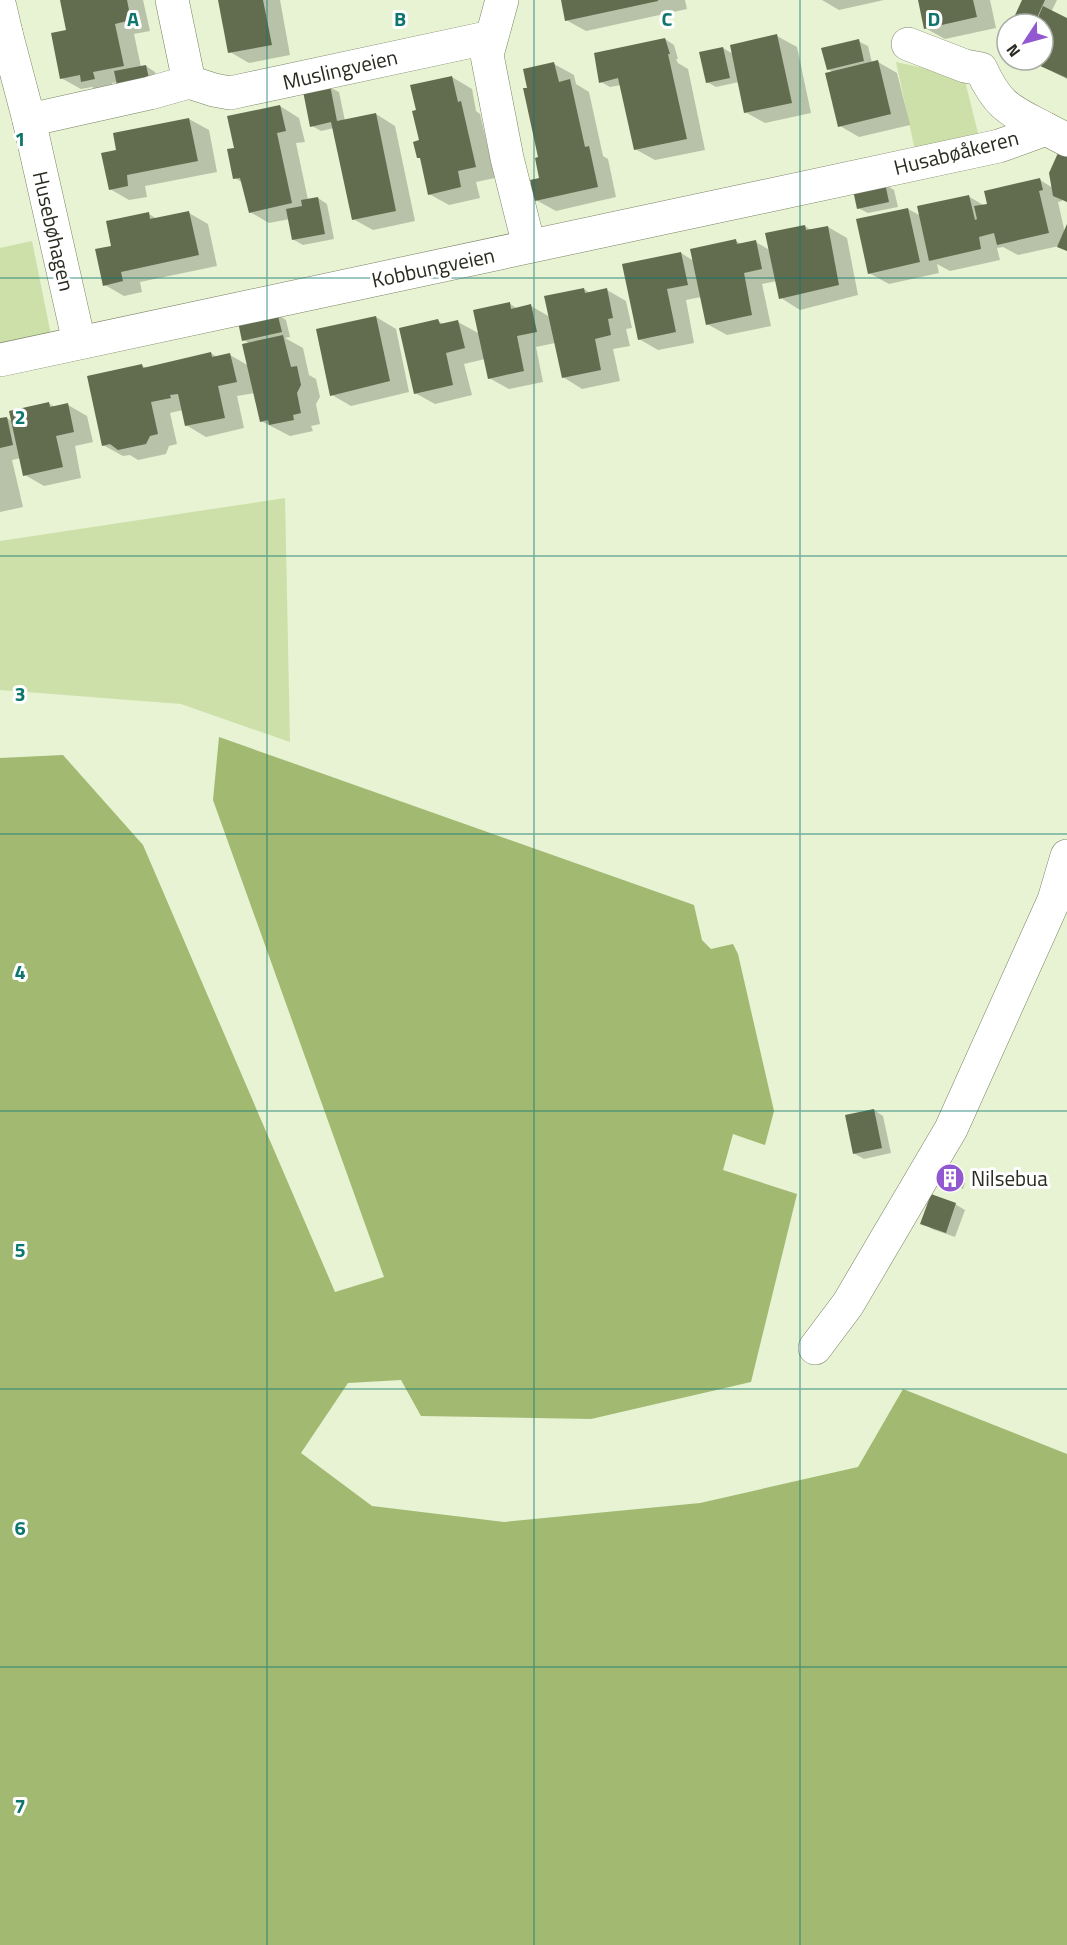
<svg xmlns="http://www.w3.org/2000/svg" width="1067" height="1945" font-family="'Titillium Web',sans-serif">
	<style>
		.green { fill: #cde0a9 }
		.water { fill: #a2b972 }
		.shadow { fill: #0003 }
		.building { fill: #626c4f }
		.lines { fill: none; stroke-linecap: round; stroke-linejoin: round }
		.street-casing { stroke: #788265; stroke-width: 34 }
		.secondary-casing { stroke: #788265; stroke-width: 34 }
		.street { stroke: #fff; stroke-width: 33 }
		.secondary { stroke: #fff; stroke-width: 33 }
		.grid { fill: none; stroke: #0f766e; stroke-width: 1.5; stroke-opacity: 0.55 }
		.labels { text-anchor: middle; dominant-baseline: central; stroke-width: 6; stroke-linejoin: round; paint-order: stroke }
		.street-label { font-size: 21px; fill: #292d21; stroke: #fff }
		.poi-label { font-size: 21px; fill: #292d21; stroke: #fff; text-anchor: start }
		.grid-label { font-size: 20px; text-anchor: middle; font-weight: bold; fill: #0f766e; stroke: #fff; stroke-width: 6; stroke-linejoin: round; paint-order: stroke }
	</style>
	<rect width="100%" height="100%" fill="#e7f3d3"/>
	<g class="green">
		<polygon points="896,62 964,77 980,141 916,155"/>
		<polygon points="32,241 51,335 0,359 0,248"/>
		<polygon points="285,498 290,742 181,704 0,690 0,541"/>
	</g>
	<polygon class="water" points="219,737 694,905 702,940 711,949 733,944 738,954 774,1111 765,1145 733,1134 723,1170 797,1194 751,1382 591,1419 421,1416 401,1380 348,1383 301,1453 372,1506 504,1522 700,1503 858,1467 903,1389 1067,1454 1067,1945 0,1945 0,758 63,755 143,845 335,1292 384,1277 213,800"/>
	<g class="shadow">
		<polygon points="61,0 143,0 150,31 134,34 141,67 146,66 155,72 159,88 118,82 112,83 113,90 102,92 92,87 81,89 61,78 68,31"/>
		<polygon points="219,0 280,0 290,55 249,63 230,52"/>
		<polygon points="562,0 685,0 687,9 586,31 566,20"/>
		<polygon points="822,0 884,0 839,10"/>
		<polygon points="920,0 990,0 996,28 945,39 925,28"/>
		<polygon points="1024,0 1057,0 1051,12 1067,19 1067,79 1029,60 1043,60 1043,24 1013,24"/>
		<polygon points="777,36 797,47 811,113 765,123 745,112 739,82 716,87 707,82 723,48 733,54"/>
		<polygon points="665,39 674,45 678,59 676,59 678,63 688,69 705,150 655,160 635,149 621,85 610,87 601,82"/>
		<polygon points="858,41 868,46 872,63 878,62 897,73 910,125 859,137 840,126 834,73 828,69"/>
		<polygon points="554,64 574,75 576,84 589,92 603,156 608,159 616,197 556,211 536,200 541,180 540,158"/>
		<polygon points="452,77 472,89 476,111 480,114 495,178 476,182 480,198 449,205 429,194 422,159 418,157 421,142"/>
		<polygon points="329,87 339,92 345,121 376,114 395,126 415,221 373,230 353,219 334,128 321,131 312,126"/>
		<polygon points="280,106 299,118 305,142 296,143 308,200 318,198 327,204 334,239 303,245 294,240 290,219 269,223 250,212 243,183 235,178 236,149"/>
		<polygon points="189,119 209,130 217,172 145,186 147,197 129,200 110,189 118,151"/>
		<polygon points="1067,159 1067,202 1061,198 1062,201 1058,202 1065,233 1067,227 1067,251 1059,246 1018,255 1003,247 997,248 1000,260 950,271 937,264 939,273 889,284 869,273 908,209 921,216 968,196 985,206 1040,180 1053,188"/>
		<polygon points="884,184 894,190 898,207 868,213 858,208"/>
		<polygon points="189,213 208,224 217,266 140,282 142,292 124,296 105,285 113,247 149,214 157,219"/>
		<polygon points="805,226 812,231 828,227 847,238 858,295 800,310 781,298 777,281 762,284 771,326 727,335 707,324 701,297 686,300 694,343 658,350 639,339 681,253 694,261 736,241 743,245 756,242 771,251"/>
		<polygon points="584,289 590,293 607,290 626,301 632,328 626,329 630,346 613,349 620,381 582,389 563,377 555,343 536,347 543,382 509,389 489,378 485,359 464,364 472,395 435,404 415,393 438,321 445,325 458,322 480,334 510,304 518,309 531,306 550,317"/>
		<polygon points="277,314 286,320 290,337 285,338 303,348 309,375 316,379 320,397 316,404 320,424 311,426 313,431 290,436 261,421 255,393 237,396 244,428 206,437 186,425 183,410 170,413 177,444 169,446 166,454 138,460 130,455 123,456 103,445 142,366 147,368 211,353 218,358 230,355 249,366 250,344 244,340"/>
		<polygon points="376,317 396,329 409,392 351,406 332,395"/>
		<polygon points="48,403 55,407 68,405 87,416 93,442 75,446 81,478 44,486 25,475 21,458 12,460 23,507 0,512 0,420 7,418 13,422"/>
		<polygon points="874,1110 883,1116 891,1153 864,1159 855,1154"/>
		<polygon points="956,1177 965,1183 963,1189 944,1180"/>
		<polygon points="955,1204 965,1210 955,1237 932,1229 922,1223"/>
	</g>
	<g class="building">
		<polygon points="60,0 127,0 131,20 115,24 124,66 93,72 95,79 81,82 80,75 60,79 51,33 66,30"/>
		<polygon points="218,0 263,0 272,45 228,53"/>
		<polygon points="561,0 658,0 658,1 565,21"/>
		<polygon points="918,0 973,0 977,17 924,29"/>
		<polygon points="1022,0 1045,0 1034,24 1011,24"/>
		<polygon points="1043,6 1067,18 1067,78 1027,60 1043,60 1043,24 1035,24"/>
		<polygon points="777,34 792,103 744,113 730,45"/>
		<polygon points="665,38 670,54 668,54 687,139 634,150 618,78 599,83 594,53"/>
		<polygon points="859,39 864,61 827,70 821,48"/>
		<polygon points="723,47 730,78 706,83 699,52"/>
		<polygon points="878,60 891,114 838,127 825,73"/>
		<polygon points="554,62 559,82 570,79 585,147 589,146 598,187 535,201 529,184 531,183 530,180 539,178 535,158 538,157 523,88 527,88 523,69"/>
		<polygon points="146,65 150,83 118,90 114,71"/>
		<polygon points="452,76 458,102 461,101 476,167 458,171 461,187 428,195 420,158 417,158 413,142 419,140 412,111 416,110 410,85"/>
		<polygon points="330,85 337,121 376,113 396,211 352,220 331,122 310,127 303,91"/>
		<polygon points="280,105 286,131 277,133 292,203 249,213 240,178 233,179 227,149 234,148 227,116"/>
		<polygon points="189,118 198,161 127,175 128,186 109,190 101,153 116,150 113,133"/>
		<polygon points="1058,153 1067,157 1067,202 1053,196 1049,173"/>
		<polygon points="1040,178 1043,190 1039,191 1049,233 997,245 994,233 979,237 981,249 929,261 917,206 969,195 975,220 977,219 974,206 987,204 984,191"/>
		<polygon points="885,183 889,202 857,209 853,190"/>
		<polygon points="318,197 325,234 292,240 286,209 302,206 301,200"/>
		<polygon points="908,208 920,262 868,274 856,219"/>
		<polygon points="189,211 199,255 121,272 123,281 103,286 95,249 111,246 106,221 149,212 150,219"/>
		<polygon points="1067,224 1067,251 1057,247"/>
		<polygon points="805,225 806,230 828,226 839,285 779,299 765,233"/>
		<polygon points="736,239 737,244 756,240 762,269 744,273 752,315 706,325 690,249"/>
		<polygon points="681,252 688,285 667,289 676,332 638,340 622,264"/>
		<polygon points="584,288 585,293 607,288 613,318 608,319 611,335 595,339 601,370 562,378 544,296"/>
		<polygon points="510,302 511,309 531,304 537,332 517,336 524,371 488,379 473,310"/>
		<polygon points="277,312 282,332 242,341 238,322"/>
		<polygon points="376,316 390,381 330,396 316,329"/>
		<polygon points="438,319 440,324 458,320 465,348 446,353 453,385 414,394 399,328"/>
		<polygon points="283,335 291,367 297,366 301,385 297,393 301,413 293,415 294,420 269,425 268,420 260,422 242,344"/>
		<polygon points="211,352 212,357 230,353 237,382 218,386 225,418 185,426 178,394 170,395 171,398 151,402 158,434 150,436 146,444 118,450 110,444 102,446 87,376 142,364 143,368"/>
		<polygon points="49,402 50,407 68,403 74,432 56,436 63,467 23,476 9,411"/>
		<polygon points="7,417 13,445 0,448 0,418"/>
		<polygon points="874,1109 882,1148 853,1154 845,1115"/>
		<polygon points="946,1172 957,1176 954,1184 943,1180"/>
		<polygon points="931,1194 956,1203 946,1233 920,1224"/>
	</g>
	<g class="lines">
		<g class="street-casing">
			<g id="street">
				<polyline points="172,0 189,82"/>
				<polyline points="502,0 487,55 507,158 529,246"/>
				<polyline points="6,33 29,120 79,342"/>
				<path d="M908 44 965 66 981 69C999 108 1010 110 1046 129"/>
				<polyline points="189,82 214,90 230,93 491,37"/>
				<polyline points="29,120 150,93 189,82"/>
				<polyline points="0,360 999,146 1046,129 1067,140"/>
				<polyline points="815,1348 848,1304 951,1129 1054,900 1067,856"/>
			</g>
		</g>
		<g class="secondary-casing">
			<polyline id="secondary" points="0,7 6,33 0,35"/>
		</g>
		<use href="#street" class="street"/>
		<use href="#secondary" class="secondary"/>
	</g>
	<path class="grid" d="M267 0V1945M534 0V1945M800 0V1945M0 278H1067M0 556H1067M0 834H1067M0 1111H1067M0 1389H1067M0 1667H1067"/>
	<defs>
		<g id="building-disc" transform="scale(1.5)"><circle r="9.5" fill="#9258d0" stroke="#fff"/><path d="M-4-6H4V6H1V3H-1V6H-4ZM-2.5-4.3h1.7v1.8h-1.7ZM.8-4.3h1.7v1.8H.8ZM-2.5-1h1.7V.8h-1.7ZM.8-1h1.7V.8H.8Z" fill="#fff"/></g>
	</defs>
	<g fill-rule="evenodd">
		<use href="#building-disc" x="950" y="1178"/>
	</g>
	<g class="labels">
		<g class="street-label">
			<text transform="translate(340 69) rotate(-13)">Muslingveien</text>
			<text transform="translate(956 152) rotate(-14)">Husabøåkeren</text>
			<text transform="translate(54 231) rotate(77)">Husebøhagen</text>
			<text transform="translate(433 267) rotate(-12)">Kobbungveien</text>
		</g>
		<g class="poi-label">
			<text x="971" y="1178">Nilsebua</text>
		</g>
	</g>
	<g class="grid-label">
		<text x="133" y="26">A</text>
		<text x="400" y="26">B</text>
		<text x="667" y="26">C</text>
		<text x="934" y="26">D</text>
		<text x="20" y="146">1</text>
		<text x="20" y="424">2</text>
		<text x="20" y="701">3</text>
		<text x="20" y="979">4</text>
		<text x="20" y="1257">5</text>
		<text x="20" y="1535">6</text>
		<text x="20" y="1813">7</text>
	</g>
	<g transform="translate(1025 42) rotate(234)"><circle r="28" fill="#ffffff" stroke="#a9aba6" stroke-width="1.5"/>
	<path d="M0-4.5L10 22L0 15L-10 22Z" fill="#9258d0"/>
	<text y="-9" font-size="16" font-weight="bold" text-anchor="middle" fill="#292d21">N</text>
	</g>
</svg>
